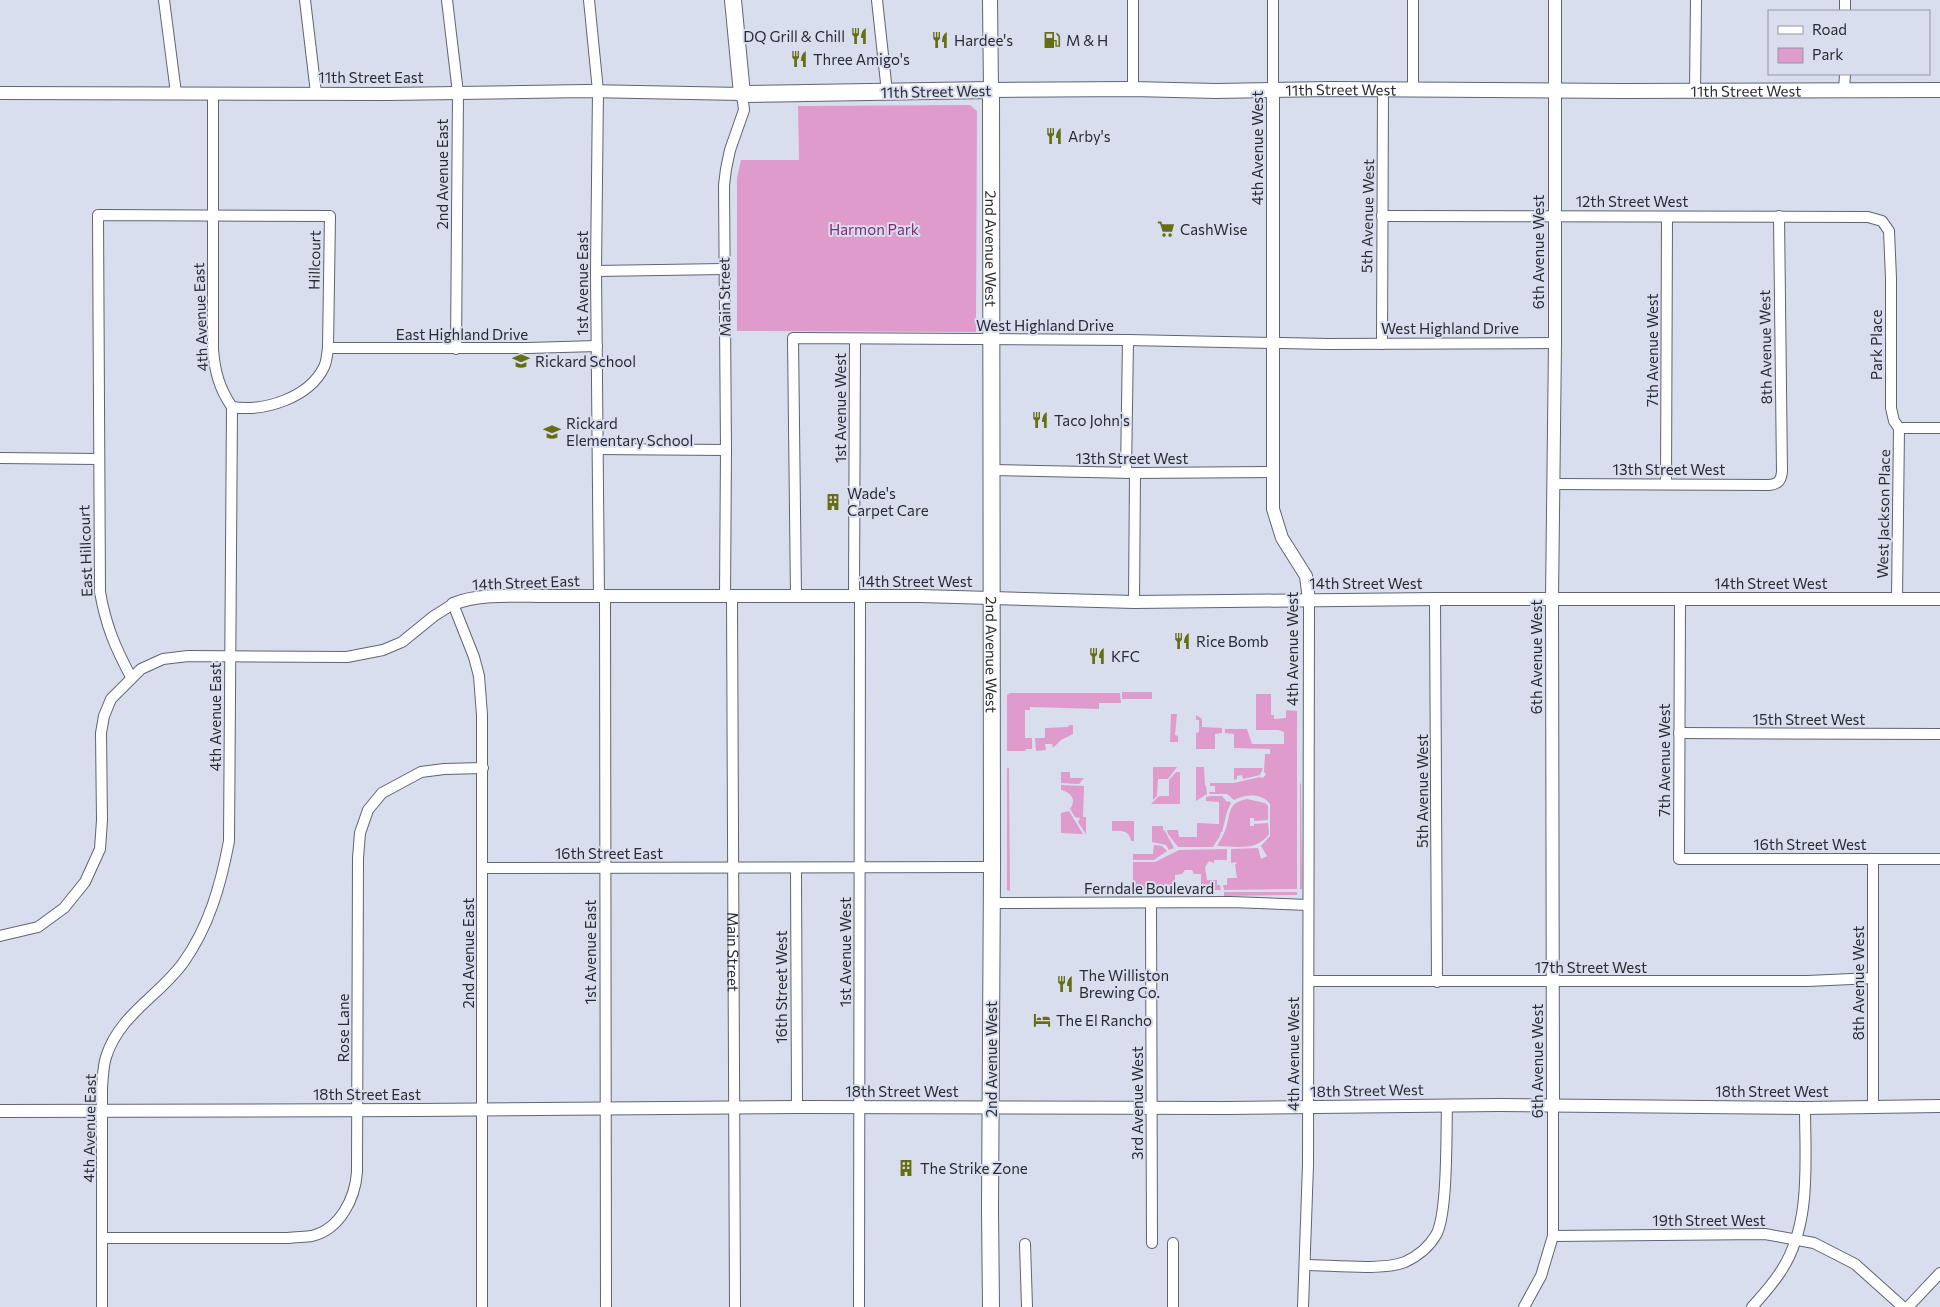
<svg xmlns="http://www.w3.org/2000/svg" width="1940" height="1307" font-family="Commissioner,sans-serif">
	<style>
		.green { fill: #df9bcb }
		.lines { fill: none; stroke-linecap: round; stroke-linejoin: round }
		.minor-casing { stroke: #606473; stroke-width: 12 }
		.tertiary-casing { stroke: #606473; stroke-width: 14 }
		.secondary-casing { stroke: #606473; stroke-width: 16 }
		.primary-casing { stroke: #606473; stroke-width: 18 }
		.minor { stroke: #fff; stroke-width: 10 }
		.tertiary { stroke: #fff; stroke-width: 12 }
		.secondary { stroke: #fff; stroke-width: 14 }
		.primary { stroke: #fff; stroke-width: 16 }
		.labels { text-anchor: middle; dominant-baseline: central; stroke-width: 4; stroke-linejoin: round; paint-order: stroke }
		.poi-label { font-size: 15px; fill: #292b32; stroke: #d9deef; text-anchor: start }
		.street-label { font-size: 15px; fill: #292b32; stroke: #d9deef }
		.park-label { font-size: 15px; fill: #822a6f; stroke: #d9deef }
	</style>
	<rect width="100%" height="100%" fill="#d9deef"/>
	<g class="green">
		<polygon points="970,105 977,111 976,332 737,331 737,178 741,160 799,160 798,106"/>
		<rect x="1122" y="692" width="30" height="7"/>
		<polygon points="1010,693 1120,693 1121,703 1099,703 1099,709 1030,707 1030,710 1025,710 1025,738 1032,738 1032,749 1026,749 1025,751 1007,751 1007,695"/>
		<path d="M1256 694H1271V715H1274V719L1286 718V710L1297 711V889L1224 890 1223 885H1227V878H1237L1235 865 1237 862 1231 863V849L1258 848 1261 859 1267 856 1261 846 1270 836V804C1261 793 1246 794 1234 800L1227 794H1210L1209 792H1215V786H1210V783H1234L1260 777 1263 778 1266 774 1264 772 1265 754H1270V749L1234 748V734L1225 733V729H1247L1252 744H1284V732L1278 730H1256Z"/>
		<polygon points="1171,714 1177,714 1175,735 1178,736 1178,742 1170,742"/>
		<polygon points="1196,715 1202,719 1202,727 1222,728 1222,733 1215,734 1215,749 1196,749 1196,733 1199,732 1199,720 1196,720"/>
		<polygon points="1069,725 1073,725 1073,734 1061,740 1053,748 1052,744 1045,744 1046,750 1036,751 1035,738 1045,738 1045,728 1068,727"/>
		<polygon points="1153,767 1177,767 1168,779 1158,779 1157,796 1153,800"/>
		<polygon points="1196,767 1204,767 1205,785 1206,786 1207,794 1196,801"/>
		<polygon points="1007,768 1009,768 1010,891 1007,890"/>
		<polygon points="1234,768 1263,768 1260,775 1243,779 1242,775 1237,776 1237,779 1234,780"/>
		<polygon points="1061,772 1070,772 1070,778 1084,778 1079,784 1061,783"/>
		<polygon points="1176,772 1180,772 1180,804 1151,804 1159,796 1169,796 1169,780"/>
		<polygon points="1300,783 1301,784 1302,889 1300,889"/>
		<path d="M1061 785 1084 786 1083 817H1086V834L1078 822 1080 818 1075 817 1070 809C1077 800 1071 792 1061 790Z"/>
		<polygon points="1211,796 1222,796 1227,802 1229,801 1231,803 1227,812 1222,832 1221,832 1220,836 1213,847 1178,847 1168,834 1167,830 1178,830 1179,837 1197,837 1197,823 1219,824 1219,802 1206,801 1206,797"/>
		<path d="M1247 799 1265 803 1268 806V820L1254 821V818H1250V826H1254V824L1268 823 1269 834C1256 852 1236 846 1217 846 1220 840 1224 835 1226 828 1231 813 1227 803 1247 799Z"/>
		<polygon points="1069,811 1083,834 1061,833 1061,813"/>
		<path d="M1112 821H1134V841H1131C1130 831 1121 830 1112 831Z"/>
		<polygon points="1152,826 1163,826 1163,830 1165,831 1174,848 1169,850 1166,845 1152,842"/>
		<polygon points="1154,845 1162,846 1167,851 1154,860 1133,860 1133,854 1153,854"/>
		<polygon points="1227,849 1227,860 1214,860 1214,863 1209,861 1205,867 1207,880 1217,880 1217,885 1220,885 1221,890 1201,890 1201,874 1194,874 1192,870 1185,870 1182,874 1175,875 1175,890 1135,890 1135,887 1133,887 1133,862 1155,862 1179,850"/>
		<polygon points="1224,892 1297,892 1297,895 1224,896"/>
	</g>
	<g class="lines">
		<g class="minor-casing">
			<g id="minor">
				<polyline points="164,0 176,93"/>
				<polyline points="305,0 316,93"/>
				<polyline points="447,0 458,93 456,349"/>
				<polyline points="589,0 598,91 596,271 599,597"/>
				<polyline points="877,0 887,92"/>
				<polyline points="1133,0 1133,89"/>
				<polyline points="1845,11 1845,0"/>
				<polyline points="1413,89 1413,0"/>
				<polyline points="1273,90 1273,0"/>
				<polyline points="1695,91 1696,0"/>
				<polyline points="1844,91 1845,74"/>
				<polyline points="1382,216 1868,217 1882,221 1889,231 1891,278 1891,408 1894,421 1899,428"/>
				<polyline points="596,271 724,269"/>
				<polyline points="1382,344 1383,89"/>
				<polyline points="328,348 528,348 597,346"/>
				<polyline points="1899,428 1940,428"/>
				<polyline points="598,449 726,450"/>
				<polyline points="0,458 98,459"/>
				<polyline points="991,470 1135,473 1273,472"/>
				<polyline points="1126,473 1128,340"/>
				<polyline points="1666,483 1667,217"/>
				<path d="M1553 484 1769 485C1778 484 1781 481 1782 472L1779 216"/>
				<polyline points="605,597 606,1307"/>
				<polyline points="725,597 726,450 724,185 726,169 730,150 744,110 742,94"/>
				<path id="s1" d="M732 597 735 1307"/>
				<polyline points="796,597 793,338 1128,340 1328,344 1555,343"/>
				<polyline points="854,597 855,339"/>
				<polyline points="1435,599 1437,982"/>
				<polyline points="1680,600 1679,859 1940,859"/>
				<polyline points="1897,600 1899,428"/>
				<polyline points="1134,602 1135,473"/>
				<path d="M131 677C115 647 106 626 100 592L98 215 330 216 328 348C327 354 327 361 324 367 309 398 264 412 232 407"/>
				<polyline points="1679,733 1940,734"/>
				<polyline points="1873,859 1873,1108"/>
				<polyline points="483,868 992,867"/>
				<polyline points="796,868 797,1107"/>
				<polyline points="990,903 1231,902 1308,905"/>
				<polyline points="1151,903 1152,1243"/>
				<polyline points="0,936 38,927 64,908 85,882 100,849 102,820 101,733 104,716 111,699 141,669 163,659 188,656 347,657 383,650 402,642 434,616 453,604 474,657 479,676 482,715 482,1307"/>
				<polyline points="1309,981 1808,981 1873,978"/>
				<polyline points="1553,1236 1765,1234 1814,1243 1855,1264 1903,1307"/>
				<path d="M102 1238H288C296 1237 305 1237 312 1236 340 1229 355 1199 357 1172L358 858 360 833 368 810 382 793 421 772 444 769 483 768"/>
				<polyline points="1173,1243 1173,1307"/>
				<polyline points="1025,1244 1027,1307"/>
				<path d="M1305 1265C1331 1265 1382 1271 1405 1262 1418 1256 1429 1247 1436 1235 1448 1214 1446 1133 1447 1106"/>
				<path d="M102 1307V1087C103 1077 103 1066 106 1057 119 1015 159 996 183 963 209 927 221 884 229 841L232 407C219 388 215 372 213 350V93"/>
				<polyline points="859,1307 860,597"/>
				<polyline points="1303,1307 1308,1165 1309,600"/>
				<polyline points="1524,1307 1541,1276 1553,1236 1553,1105"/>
				<path d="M1752 1307C1762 1296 1773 1284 1781 1271 1812 1224 1805 1161 1805 1108"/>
				<polyline points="1908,1307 1940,1273"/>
			</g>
		</g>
		<g class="tertiary-casing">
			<g id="tertiary">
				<polyline points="1273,90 1273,509 1282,538 1306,576 1309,600"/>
				<polyline points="0,93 388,94 586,91 742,94"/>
				<path d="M453 604C481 593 515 596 545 596H920L1134 602 1435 599H1940"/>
				<polyline points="1553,1105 1552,599 1555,343 1555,0"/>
				<polyline points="0,1111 419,1110 797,1107 1227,1108 1499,1105 1805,1108 1940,1106"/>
			</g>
		</g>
		<g class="secondary-casing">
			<g id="secondary">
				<path id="s2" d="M990 0 991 90 1133 89 1216 91 1331 89 1621 91 1940 90"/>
			</g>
		</g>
		<g class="primary-casing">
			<g id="primary">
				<path id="s3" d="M733 0 742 94 991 90 992 867 990 1210 991 1307"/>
			</g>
		</g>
		<use href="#minor" class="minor"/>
		<use href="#tertiary" class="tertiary"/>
		<use href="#secondary" class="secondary"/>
		<use href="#primary" class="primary"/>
	</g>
	<defs>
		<g id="restaurant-bare" transform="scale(1.35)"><path d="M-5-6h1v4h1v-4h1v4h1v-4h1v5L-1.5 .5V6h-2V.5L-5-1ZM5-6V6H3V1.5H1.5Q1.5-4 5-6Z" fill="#666e13" stroke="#d9deef" stroke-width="2.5" paint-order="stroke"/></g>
		<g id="fuel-bare" transform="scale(1.35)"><path d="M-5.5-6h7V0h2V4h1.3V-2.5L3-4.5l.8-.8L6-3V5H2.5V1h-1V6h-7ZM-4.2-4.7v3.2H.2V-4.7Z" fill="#666e13" stroke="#d9deef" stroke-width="2.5" paint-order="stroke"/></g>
		<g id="supermarket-bare" transform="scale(1.35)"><path d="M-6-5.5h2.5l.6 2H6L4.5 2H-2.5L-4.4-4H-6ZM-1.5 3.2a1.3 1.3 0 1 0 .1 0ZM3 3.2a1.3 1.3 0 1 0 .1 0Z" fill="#666e13" stroke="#d9deef" stroke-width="2.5" paint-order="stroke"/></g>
		<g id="school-bare" transform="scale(1.35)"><path d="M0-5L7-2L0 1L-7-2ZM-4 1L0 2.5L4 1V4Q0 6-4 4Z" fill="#666e13" stroke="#d9deef" stroke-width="2.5" paint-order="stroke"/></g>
		<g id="building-bare" transform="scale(1.35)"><path d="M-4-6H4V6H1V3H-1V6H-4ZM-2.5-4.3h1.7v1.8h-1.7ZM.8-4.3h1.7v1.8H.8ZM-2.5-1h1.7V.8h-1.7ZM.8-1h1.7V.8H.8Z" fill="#666e13" stroke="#d9deef" stroke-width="2.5" paint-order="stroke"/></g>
		<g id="hotel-bare" transform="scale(1.35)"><path d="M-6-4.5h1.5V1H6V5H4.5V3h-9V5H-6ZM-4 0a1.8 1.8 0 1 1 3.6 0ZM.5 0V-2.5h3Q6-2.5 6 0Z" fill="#666e13" stroke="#d9deef" stroke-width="2.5" paint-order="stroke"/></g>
	</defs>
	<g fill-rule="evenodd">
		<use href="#restaurant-bare" x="859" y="36"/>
		<use href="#restaurant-bare" x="940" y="40"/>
		<use href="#fuel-bare" x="1052" y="40"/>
		<use href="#restaurant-bare" x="799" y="59"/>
		<use href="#restaurant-bare" x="1054" y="136"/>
		<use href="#supermarket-bare" x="1166" y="229"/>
		<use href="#school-bare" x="521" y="361"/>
		<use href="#restaurant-bare" x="1040" y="420"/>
		<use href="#school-bare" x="552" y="432"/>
		<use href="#building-bare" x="833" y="502"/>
		<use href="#restaurant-bare" x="1182" y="641"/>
		<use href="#restaurant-bare" x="1097" y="656"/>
		<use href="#restaurant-bare" x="1065" y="984"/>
		<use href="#hotel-bare" x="1042" y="1020"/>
		<use href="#building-bare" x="906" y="1168"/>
	</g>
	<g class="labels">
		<g class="poi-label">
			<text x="845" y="36" text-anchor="end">DQ Grill &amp; Chill</text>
			<text x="954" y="40">Hardee's</text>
			<text x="1066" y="40">M &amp; H</text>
			<text x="813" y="59">Three Amigo's</text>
			<text x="1068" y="136">Arby's</text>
			<text x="1180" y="229">CashWise</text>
			<text x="535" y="361">Rickard School</text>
			<text x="1054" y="420">Taco John's</text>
			<text x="566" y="423">Rickard<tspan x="566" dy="17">Elementary School</tspan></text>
			<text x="847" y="493">Wade's<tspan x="847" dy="17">Carpet Care</tspan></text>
			<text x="1196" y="641">Rice Bomb</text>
			<text x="1111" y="656">KFC</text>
			<text x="1079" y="975">The Williston<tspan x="1079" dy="17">Brewing Co.</tspan></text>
			<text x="1056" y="1020">The El Rancho</text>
			<text x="920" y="1168">The Strike Zone</text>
		</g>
		<g class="street-label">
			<text x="371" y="77">11th Street East</text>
			<text stroke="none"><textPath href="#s2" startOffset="440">11th Street West</textPath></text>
			<text transform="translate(936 91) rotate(-1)">11th Street West</text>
			<text stroke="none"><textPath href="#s2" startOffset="845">11th Street West</textPath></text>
			<text transform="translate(1257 148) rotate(-90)">4th Avenue West</text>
			<text transform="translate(442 174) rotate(-90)">2nd Avenue East</text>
			<text x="1632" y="201">12th Street West</text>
			<text transform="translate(1367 216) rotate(-89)">5th Avenue West</text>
			<text stroke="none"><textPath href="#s3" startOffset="502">2nd Avenue West</textPath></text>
			<text transform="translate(1538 252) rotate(-90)">6th Avenue West</text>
			<text transform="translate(314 260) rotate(-89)">Hillcourt</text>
			<text transform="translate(582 283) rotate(-90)">1st Avenue East</text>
			<text transform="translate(724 297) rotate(-91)">Main Street</text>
			<text transform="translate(200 317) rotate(-92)">4th Avenue East</text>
			<text x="1045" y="325">West Highland Drive</text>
			<text x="1450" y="328">West Highland Drive</text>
			<text x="462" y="334">East Highland Drive</text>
			<text transform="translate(1876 345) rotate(-90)">Park Place</text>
			<text transform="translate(1765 347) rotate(-91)">8th Avenue West</text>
			<text transform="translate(1652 350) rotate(-90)">7th Avenue West</text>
			<text transform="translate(840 408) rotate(-90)">1st Avenue West</text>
			<text x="1132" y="458">13th Street West</text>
			<text x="1669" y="469">13th Street West</text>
			<text transform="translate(1883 514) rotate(-89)">West Jackson Place</text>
			<text transform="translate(85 551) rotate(-92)">East Hillcourt</text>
			<text x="916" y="581">14th Street West</text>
			<text transform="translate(526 582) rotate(-2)">14th Street East</text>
			<text x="1366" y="583">14th Street West</text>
			<text x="1771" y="583">14th Street West</text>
			<text transform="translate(1292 649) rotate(-90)">4th Avenue West</text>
			<text stroke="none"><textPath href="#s3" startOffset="908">2nd Avenue West</textPath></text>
			<text transform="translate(1536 657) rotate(-90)">6th Avenue West</text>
			<text transform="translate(215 717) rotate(-90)">4th Avenue East</text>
			<text x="1809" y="719">15th Street West</text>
			<text transform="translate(1664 760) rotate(-90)">7th Avenue West</text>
			<text transform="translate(1422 791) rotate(-90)">5th Avenue West</text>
			<text x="1810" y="844">16th Street West</text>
			<text x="609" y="853">16th Street East</text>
			<text x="1149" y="888">Ferndale Boulevard</text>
			<text transform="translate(590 952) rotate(-90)">1st Avenue East</text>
			<text stroke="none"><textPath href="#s1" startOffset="355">Main Street</textPath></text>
			<text transform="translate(845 952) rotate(-90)">1st Avenue West</text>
			<text transform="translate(468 953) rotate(-90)">2nd Avenue East</text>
			<text x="1591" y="967">17th Street West</text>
			<text transform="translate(1858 983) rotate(-90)">8th Avenue West</text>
			<text transform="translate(781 987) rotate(-90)">16th Street West</text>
			<text transform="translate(343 1028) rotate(-90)">Rose Lane</text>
			<text transform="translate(1293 1054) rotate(-90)">4th Avenue West</text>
			<text transform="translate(991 1059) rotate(-90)">2nd Avenue West</text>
			<text transform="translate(1537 1061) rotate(-90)">6th Avenue West</text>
			<text transform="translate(1367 1090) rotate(-1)">18th Street West</text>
			<text x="902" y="1091">18th Street West</text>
			<text x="1772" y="1091">18th Street West</text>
			<text x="367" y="1094">18th Street East</text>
			<text transform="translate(1137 1103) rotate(-90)">3rd Avenue West</text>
			<text transform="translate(89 1128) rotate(-89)">4th Avenue East</text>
			<text x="1709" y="1220">19th Street West</text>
		</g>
		<g class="park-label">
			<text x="874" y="229">Harmon Park</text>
		</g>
	</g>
	<rect x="1768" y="10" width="162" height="65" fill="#d9deef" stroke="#9396a3"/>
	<rect x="1778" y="26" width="25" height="8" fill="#ffffff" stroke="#9396a3"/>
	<text x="1812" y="35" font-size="15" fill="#292b32">Road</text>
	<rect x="1778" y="48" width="25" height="15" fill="#df9bcb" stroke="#9396a3"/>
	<text x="1812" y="60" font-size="15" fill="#292b32">Park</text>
</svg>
